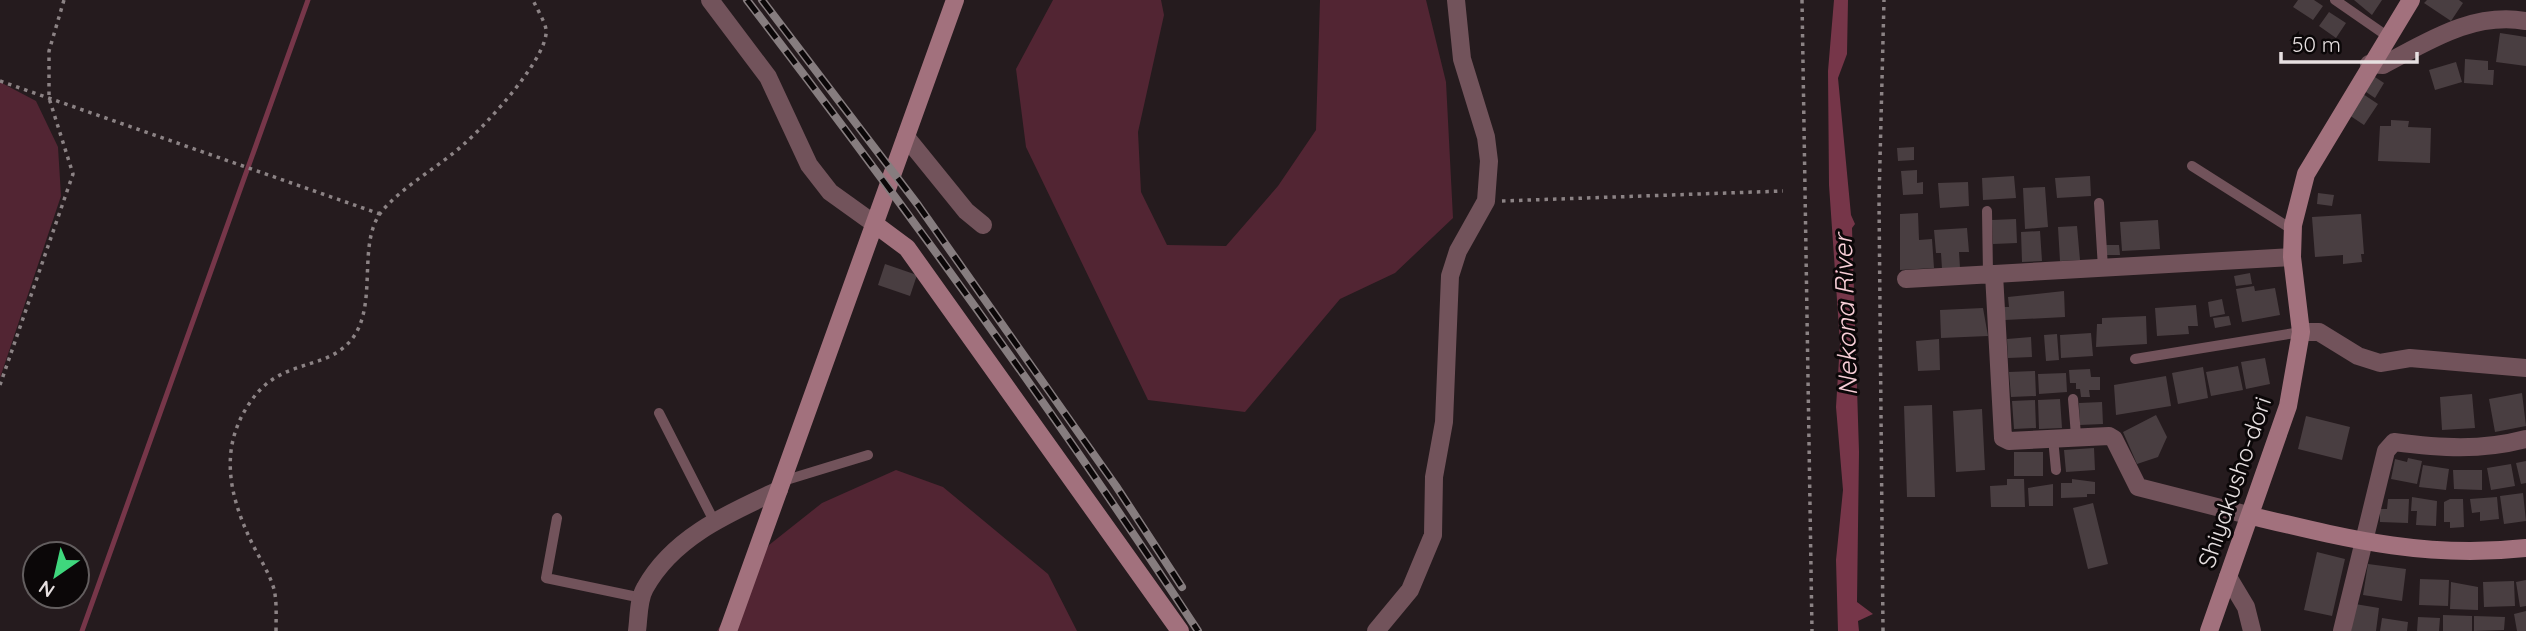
<svg xmlns="http://www.w3.org/2000/svg" width="2526" height="631" viewBox="0 0 2526 631" font-family="Quicksand,sans-serif">
<style>
.green{fill:#522533}
.water{fill:#763649}
.lines{fill:none;stroke-linecap:round;stroke-linejoin:round}
.stream{stroke:#763649;stroke-width:5}
.building{fill:#493e41}
.path{stroke:#8c8385;stroke-width:3.5;stroke-dasharray:3.5 5;stroke-linecap:butt}
.lane{stroke:#72535b;stroke-width:10}
.street{stroke:#72535b;stroke-width:18}
.secondary{stroke:#a2717d;stroke-width:18}
.rail-casing{stroke:#867d7f;stroke-width:8}
.rail{stroke:#0b0708;stroke-width:5;stroke-dasharray:16;stroke-linecap:butt}
.labels{text-anchor:middle;dominant-baseline:central;stroke-width:6;stroke-linejoin:round;paint-order:stroke}
.street-label{font-size:24px;fill:#e7e0e1;stroke:#0b0708}
.water-label{font-size:26px;font-style:italic;fill:#f9cfd8;stroke:#0b0708}
</style>
<rect width="100%" height="100%" fill="#251b1e"/>
<!-- green -->
<path class="green" d="M1053,0H1161L1164,15L1138,132L1141,192L1167,245L1226,246L1278,186L1316,130L1320,0H1426L1446,82L1453,218L1395,273L1340,299L1245,412L1148,400L1026,147L1016,69Z
M0,82L36,101L58,147L61,196L0,378Z
M896,470L943,487L1048,574L1077,631H717L769,545L822,503Z"/>
<!-- water -->
<path class="water" d="M1834,0H1848L1847,54L1838,78L1851,215L1855,224L1852,228L1859,452L1857,602L1873,614L1858,621L1859,631H1838L1836,560L1843,490L1836,407L1840,343L1829,185L1828,71Z"/>
<g class="lines">
<!-- stream -->
<path class="stream" d="M82,631L308,0"/>
</g>
<!-- building -->
<path class="building" d="M2298,0H2314L2323,6L2313,20L2293,7Z
M2354,0H2382L2372,15Z
M2427,0H2459L2463,3L2451,21L2424,3Z
M2329,12L2346,23L2336,38L2319,26Z
M2500,33L2526,37V66L2496,62Z
M2465,59L2488,61V70H2494L2493,85L2464,83Z
M2456,62L2462,82L2435,90L2429,70Z
M2372,75L2384,83L2375,98L2363,90Z
M2363,94L2378,104L2364,125L2349,115Z
M2391,120L2409,121L2408,127L2431,128L2430,163L2378,161L2380,126H2391Z
M1914,147V160L1898,161L1897,148Z
M1917,170V183L1923,182V194L1903,195L1901,171Z
M2014,176L2016,198L1983,200L1982,178Z
M2090,176L2091,196L2057,198L2055,178Z
M1968,182L1969,206L1940,208L1938,183Z
M2045,187L2048,227L2025,229L2023,188Z
M2318,193L2334,195L2332,206L2317,204Z
M1918,213L1919,240L1932,239L1934,268L1900,270V214Z
M2361,214L2364,254H2361L2362,262L2343,264V255L2315,257L2312,217Z
M2016,219L2017,243L1993,244L1992,220Z
M2158,220L2160,249L2122,251L2120,222Z
M2077,226L2080,260L2060,261L2058,227Z
M1967,228L1969,252H1959L1960,268L1942,269L1941,253H1936L1934,230Z
M2040,231L2042,261L2022,262L2021,232Z
M2106,245H2119L2120,255H2106Z
M885,264L917,275L910,296L878,285Z
M2250,273L2252,284L2236,286L2234,276Z
M2254,286L2255,291L2275,288L2280,315L2242,322L2236,289Z
M2064,291L2065,317L2005,320L2004,307H2009L2008,297Z
M2222,299L2225,314L2210,317L2208,302Z
M2196,305L2198,326H2188L2189,334L2157,336L2155,308Z
M1983,308L1988,336L1941,338L1940,310Z
M2146,316L2147,344L2096,347L2097,324H2102V318Z
M2229,316L2231,325L2215,328L2213,318Z
M2091,333L2093,356L2061,358L2060,335Z
M2057,334L2059,360L2046,361L2044,335Z
M2031,337L2032,357L2008,358L2007,339Z
M1939,339L1940,370L1918,371L1916,341Z
M2265,358L2270,384L2246,389L2241,362Z
M2238,366L2243,390L2211,396L2206,372Z
M2203,367L2208,398L2178,404L2172,373Z
M2090,369L2091,377H2100V390H2089L2090,397H2081L2080,389H2076V383H2070L2069,370Z
M2035,371L2036,396L2011,397L2009,372Z
M2066,373L2067,392L2039,394L2038,374Z
M2166,376L2171,406L2116,415L2114,385Z
M2522,393L2526,426L2495,432L2489,399Z
M2472,394L2475,428L2442,430L2440,397Z
M2060,399L2062,428L2039,429L2038,400Z
M2035,400L2036,428L2014,429L2012,401Z
M2102,402L2103,424L2080,425L2079,403Z
M1932,405L1935,497H1907L1904,406Z
M1982,409L1985,470L1956,472L1953,411Z
M2156,415L2167,437L2158,457L2137,464L2123,432Z
M2306,416L2350,427L2342,460L2298,449Z
M2094,448L2095,470L2066,472L2064,450Z
M2014,452H2043V476H2014Z
M2408,458L2422,461L2417,484L2391,479L2395,459L2407,462Z
M2526,461V483L2521,484L2516,463Z
M2511,464L2515,486L2491,490L2487,468Z
M2423,465L2449,469L2446,490L2419,487Z
M2453,470H2482V490L2454,489Z
M2007,479H2024L2025,507H1991L1990,486L2007,485Z
M2072,479L2095,482V494H2087V497L2061,498V483H2072Z
M2053,484V506H2029L2028,488Z
M2523,493L2526,521L2504,524L2500,496Z
M2412,497L2437,501L2436,526L2416,525L2417,511H2411Z
M2497,497L2499,519L2480,521V512L2472,513L2470,499Z
M2388,499H2409L2408,523L2380,522V509H2387Z
M2450,499H2463L2464,527L2450,528V522H2444V502Z
M2093,503L2108,564L2088,569L2073,508Z
M2317,552L2345,559L2332,616L2304,610Z
M2368,564L2406,569L2402,601L2363,595Z
M2420,579L2449,580L2448,606L2419,605Z
M2526,580V606L2520,607L2516,582Z
M2514,581L2515,606L2484,607L2483,582Z
M2451,582L2478,587V610L2450,609Z
M2355,604L2379,608L2376,631H2351Z
M2526,611V631H2517L2514,614Z
M2443,615L2472,616V631H2443Z
M2474,616L2505,617L2504,630L2474,631Z
M2418,617L2440,618L2439,631H2417Z
M2382,618L2408,622L2407,631H2380Z"/>
<g class="lines">
<!-- path -->
<path class="path" d="M1802,0L1812,631
M0,81L380,214
M1502,201L1783,191
M0,385L73,174L49,98V51L64,0
M276,631C276,617 277,602 274,589C269,572 258,556 251,541C228,493 219,446 251,401C281,357 326,372 352,339C379,304 356,243 382,211C404,185 439,167 464,144C485,126 550,56 546,29C544,20 537,9 533,0
M1883,631L1879,200L1884,0"/>
<!-- lane -->
<path class="lane" d="M2335,0L2387,36
M2192,166L2293,230
M2099,203L2103,268
M1987,211L1988,274
M2135,359L2301,332
M2073,399L2076,435
M659,413L714,521
M2053,438L2056,470
M783,481L868,455
M557,518L546,578L642,598"/>
<!-- street -->
<path class="street" d="M710,0L768,77L809,165L830,192L876,225
M2369,64L2383,65C2429,41 2472,12 2526,21
M906,137L966,211L983,225
M1994,274L2003,438L2009,441L2109,436L2114,439L2138,487L2252,516
M1906,279L2292,257
M2301,332H2319L2358,356L2380,363L2410,358L2526,368
M2228,577L2246,607L2252,631
M637,631C639,617 638,600 645,588C673,537 729,513 779,490
M1376,631L1410,590L1433,535L1434,477L1444,422L1450,276L1458,251L1486,201L1489,161L1486,137L1462,59L1456,0
M2342,631L2386,451L2394,442C2440,448 2481,451 2526,439"/>
<!-- secondary -->
<path class="secondary" d="M876,225L907,248L1180,631
M2252,516C2348,539 2426,559 2526,548
M728,631L955,0
M2209,631L2288,406L2301,332L2292,257L2293,225L2306,174L2411,0"/>
<!-- rail casing -->
<g class="rail-casing">
<path id="rail" d="M747,0C905,206 1056,414 1198,631
M762,0L918,205L1116,486L1182,587"/>
</g>
<!-- rail -->
<use href="#rail" class="rail"/>
</g>
<g class="labels">
<!-- street labels -->
<g class="street-label">
<text transform="translate(2234 482) rotate(-71)">Shiyakusho-dori</text>
</g>
<!-- water labels -->
<g class="water-label">
<text transform="translate(1845 315) rotate(-92)">Nekona River</text>
</g>
</g>
<!-- north arrow -->
<g transform="translate(56 575) rotate(214)"><circle r="33" fill="#0b0708" stroke="#635e5f" stroke-width="2"/>
<path d="M0-5L12 26L0 18L-12 26Z" fill="#3fd77d"/>
<text y="-10" font-size="19" font-weight="bold" text-anchor="middle" fill="#e7e0e1">N</text>
</g>
<!-- scale -->
<path d="M2281 52v10h136v-10" fill="none" stroke="#e7e0e1" stroke-width="3.5"/>
<text x="2292" y="52" font-size="21" fill="#e7e0e1" stroke="#0b0708" stroke-width="5" paint-order="stroke">50 m</text>
</svg>
